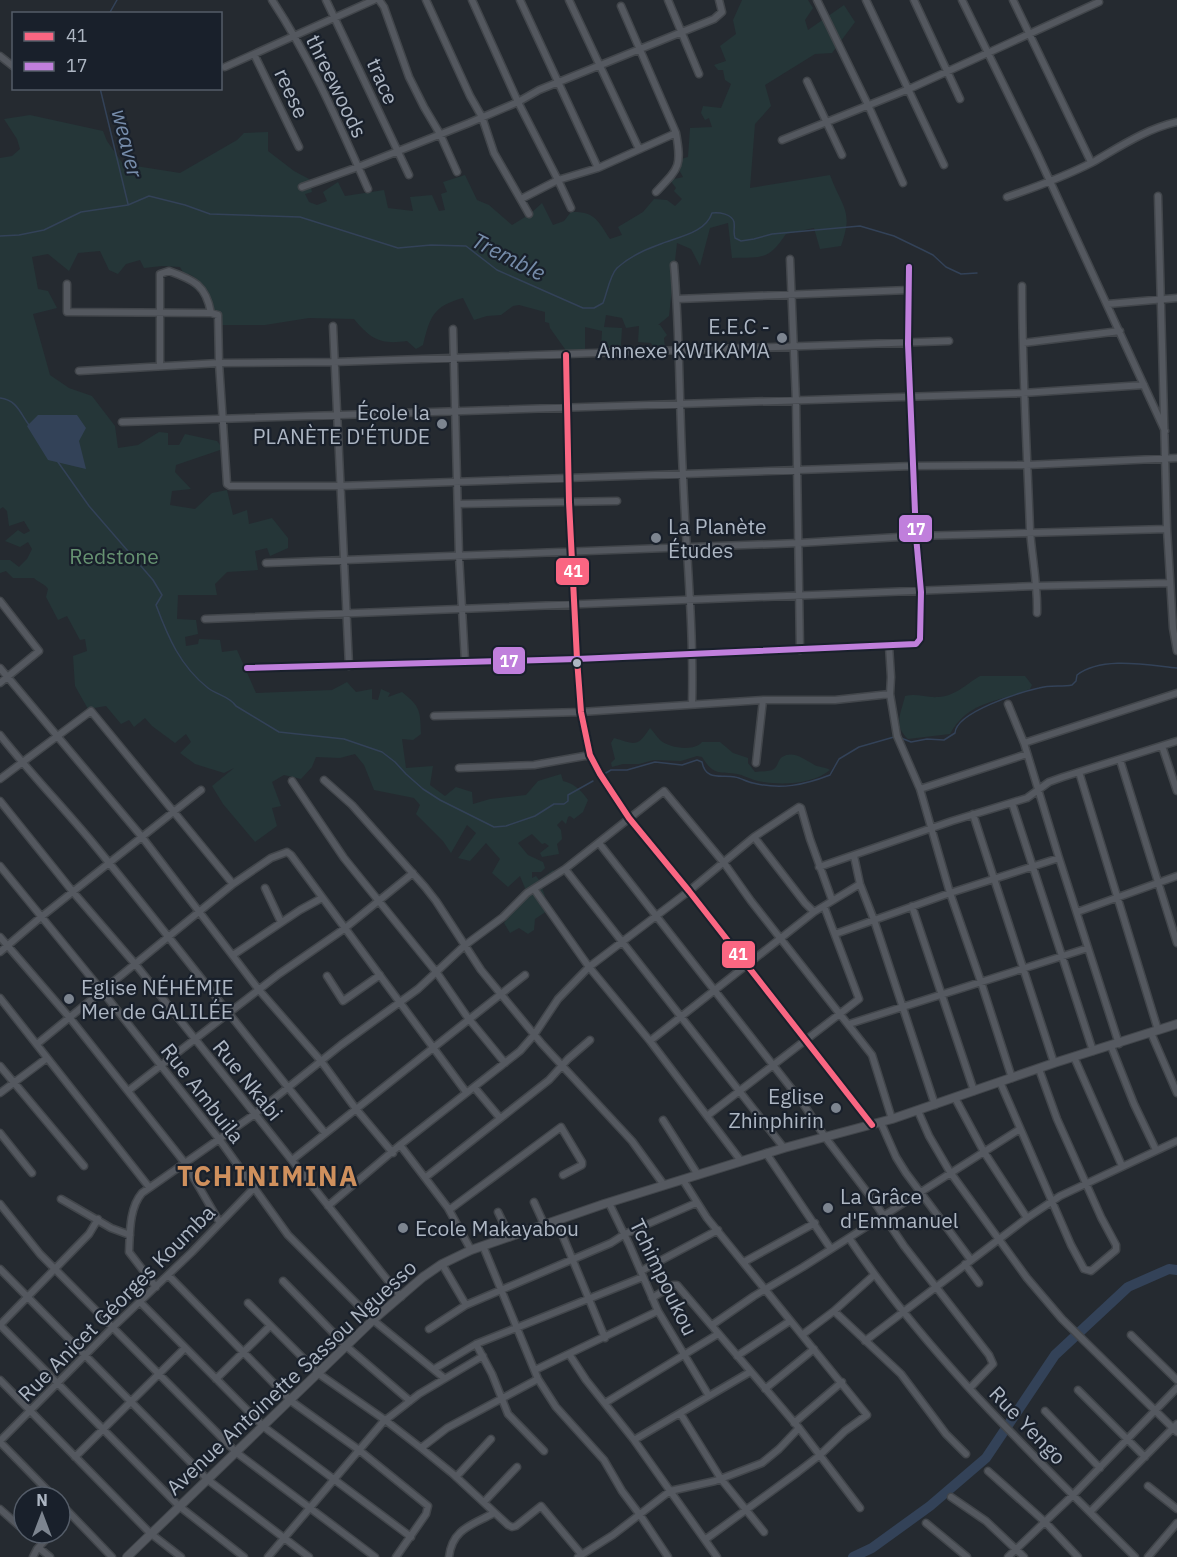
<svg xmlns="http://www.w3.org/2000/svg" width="1177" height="1557" viewBox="0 0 1177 1557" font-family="'IBM Plex Sans',sans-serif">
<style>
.green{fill:#253638}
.water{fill:#334258}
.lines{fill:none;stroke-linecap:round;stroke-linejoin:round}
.stream{stroke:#334258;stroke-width:1.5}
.river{stroke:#334258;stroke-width:10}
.minor-casing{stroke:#42464b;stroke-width:9}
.tertiary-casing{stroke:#42464b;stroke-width:10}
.minor{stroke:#54585f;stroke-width:6}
.tertiary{stroke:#54585f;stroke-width:8}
.bus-1-casing{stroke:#19202b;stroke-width:10}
.bus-2-casing{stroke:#19202b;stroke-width:10}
.bus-1{stroke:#fa6682;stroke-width:6}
.bus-2{stroke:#c07fdc;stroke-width:6}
.poi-dot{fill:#7d8590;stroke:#19202b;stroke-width:2}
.bus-dot{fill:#adb6c3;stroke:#19202b;stroke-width:2}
.labels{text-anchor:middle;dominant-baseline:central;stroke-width:4.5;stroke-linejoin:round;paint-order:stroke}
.street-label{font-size:21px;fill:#adb6c3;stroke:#19202b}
.poi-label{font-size:21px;fill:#adb6c3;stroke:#19202b;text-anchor:start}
.park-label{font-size:21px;fill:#669271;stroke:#19202b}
.water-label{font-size:22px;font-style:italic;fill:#768caa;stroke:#19202b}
.district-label{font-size:27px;font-weight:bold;letter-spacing:1.5px;fill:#cf905d;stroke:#19202b}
.line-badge{stroke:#19202b;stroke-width:2}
.badge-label{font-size:16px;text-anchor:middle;font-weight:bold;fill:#fff}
</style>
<rect width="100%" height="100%" fill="#252a30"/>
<!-- green -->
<path class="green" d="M742,0H808L813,8L805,20L808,30L844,5L855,22L832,53L815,54L765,85L771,106L755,124L750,188L830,175C842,208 854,210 841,246L820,249L814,228L786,234C768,261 762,257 732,258L728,223L710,228L700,266L691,249L677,243L669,316L658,325H660L667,335L664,338L665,349L655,351L651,343L638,342L639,326L626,328L622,318L606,315L604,327L622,328L621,346L601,349L602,331L585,327V349L567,352L550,328L549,323L545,322V312L519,305L513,306L501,315L487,316L474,320L463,298C433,306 430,317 423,345L416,349L407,341C380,345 371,339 354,319L309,318L265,325H218L204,287L194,289L192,282L197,279L189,274H184L180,267L162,266L144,268L140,260L126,264L118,274L109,270L100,251L78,253L69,271L48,254L32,257L38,289L48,291L57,308L33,314L50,375L69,388L92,396L115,426L118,448L138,445L159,432L168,433V445H179L185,434L217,441L223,449L176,465L175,472L191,489L172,491L170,505L195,509L212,493L227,490L233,515L247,510L249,524L272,518L288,538V548L270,556L267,548L255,551L258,570L227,572L215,584L217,595H178L177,619L196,620L198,634L185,637L186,646L198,644L199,639L220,640L222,652L237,650L256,693L332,690L347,682L356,692L372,689V699L378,700L381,689L390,693L388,697L402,692C421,707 420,711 421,734L413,740L402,739L406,768L433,766L430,785L445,796L456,787L472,792L473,804L490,799L526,795L538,781L561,774L563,781C575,784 581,790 588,800L583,812L574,819L570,816L568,817L566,824L562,820L557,825L561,830L562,839L557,844L559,854L542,857L540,853L549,846L545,843L542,844L532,834L518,843L528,855L543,862L545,868L541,872H532V878L536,876L539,880L553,870L557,874L541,885L545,896L541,899L547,911L535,919L534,930L528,934L519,928L510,933L504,923L527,893L520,876L508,887L492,873L500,859L486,843L470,861L458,858L476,833L467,825L451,853L443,841L416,814L420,805L414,798L374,790L364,765L355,754L340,758L316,757L312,767L301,779L284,775L272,782L281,806L272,808L277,826L255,842L223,804L212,786L234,768L224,773L195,764L180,753L191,742L186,734L175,743L152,726L145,718L134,727L129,720L121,724L106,706L88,709L75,686L73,656L87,651L85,639L80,640L67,616L58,620L46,597L48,589C44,583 39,583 34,578H13L6,571L0,573V560H10L19,567L27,559L32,549L28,542L20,547L5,541L18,530L24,534L30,531L24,521L9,526L7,511L3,507L0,509V158L12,156L20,149L17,139L4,119L30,115L103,131L107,141L123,164L180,173L237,140L244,133L268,132V151L294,171L309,179L312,192L305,194L309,202L317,205L327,201L323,192L338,182L345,196L384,190L388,208L413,211L410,197L432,195L439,211L445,210L441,194L447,192L443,182L465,175L477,200L489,205L512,225L530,214L542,203L553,225L564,221L571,212C595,211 598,221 610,239L622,235L618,227L643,212L654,199L667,200L675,206L682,199L674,191L676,188L670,180L683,177L678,168L681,159L688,157L690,128L712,127L709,118L705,120L701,113L703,106L721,108L731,84L725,80L723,70H718L714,65L726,61L720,46L736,34L733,20Z
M980,676H1025L1032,685L1030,689C998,703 969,700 950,734L908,739C893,725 901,714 905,696C916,693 927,698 938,697C956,696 966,684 980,676Z
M650,728C654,732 656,736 660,740C669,748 694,752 702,742H720L733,753L748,758V763L755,772C761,771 769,772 774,769C778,766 778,760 782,757C793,750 804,759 813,764C818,768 824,766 830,770C812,785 777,786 754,780C748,778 743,775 737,774C718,771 714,776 702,757L697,756L681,761L654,760L639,764H623L612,767L611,763L615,759L611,743L614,738C635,744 637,748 650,728Z"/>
<!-- water -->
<path class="water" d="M38,415H77L86,428L79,441L86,469L48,460L27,426Z"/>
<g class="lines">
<!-- stream -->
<path class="stream" d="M109,14L117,0
M100,88L128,204
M0,236L19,235L44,230L81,212L128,205L149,196L185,205L210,214L300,217L398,248L431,245L466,246L497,270L583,308H594L603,303C607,293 610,275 617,268C628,258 644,250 658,245C676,237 705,234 712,213C719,212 732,214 734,222C735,228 733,232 735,238L741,241L754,239L772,234L860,226L894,236L923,250L933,255L946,267L961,274L977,273
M0,398C17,400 20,413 29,425
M58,462L89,506L153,580L162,595L156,605C168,637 180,666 208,688C217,695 229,696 236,706L279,732L344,739L382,752L395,762L406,774L423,789L440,800L494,827L506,826L535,816L554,804H564L568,801V795L593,781
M901,738L911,742L927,739L944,740L955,733C956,712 1021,692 1039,688C1050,685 1062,687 1072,685L1076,681L1077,675C1102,656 1147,665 1177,668
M604,774L611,770H627L655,762L682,765L697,760L702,762C706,782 722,774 735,777C741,778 747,782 753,783C781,790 804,785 830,775L839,759L859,747L894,737"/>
<!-- river -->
<path class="river" d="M853,1557L872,1548L930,1506L986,1458L1055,1355L1128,1287L1169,1269L1177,1270"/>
<!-- minor casing -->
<g class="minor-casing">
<path id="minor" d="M272,0C311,59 339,124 368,189
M326,0L409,175
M379,0L384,7L409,77L424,107L440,134L457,172
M426,0L470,96L482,117L494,153L529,214
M472,0L518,102L558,180L571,208
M520,0L598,168
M569,0L639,149
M668,0L699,74
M817,0L868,105L903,183
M866,0L944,165
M914,0L960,99
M962,0L1036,151L1165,431
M1013,0L1091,162
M621,6L676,133C682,167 679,168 656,192
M254,54L299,147
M0,56L14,67
M225,67L374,0
M807,81L842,155
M782,140L909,89L1099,2
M302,187L358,167L469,123L518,102L539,90L714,19L722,12L719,0
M1158,196L1167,529L1173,628L1177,651
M1007,197C1036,187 1066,176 1093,162C1121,146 1146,129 1177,122
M521,199L558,180L598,168L676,133
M790,259L796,401L800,650
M674,265C680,335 679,405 683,476C686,552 694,628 692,704
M67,284V312L211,313L218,315L219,363L227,484L230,486H339L913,466L1027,465L1177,458
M1022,286C1022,367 1027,449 1030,530C1032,558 1038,585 1037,613
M677,299L909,290
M1108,304L1177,298
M333,326L349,666
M453,329L459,556L465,661
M1023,343L1120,331
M566,355L569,502L577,659L581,712L590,755L600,774L629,818L689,891L872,1125
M160,366V274L169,271C194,280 206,285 211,313
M79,371L219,363L334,362L949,341
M122,422L1023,393L1144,385
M458,504L617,501
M266,563L799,543L916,536L1167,529
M0,601L39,651L0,683
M205,619L1036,586L1170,583
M889,646L891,677L890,694L897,736L920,789L950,893L981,982L1012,1078
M0,668L142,837L259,990L321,1061L356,1109L393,1153
M247,668L577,659L916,644L920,639L921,592L916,536L908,344L909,267
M1008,704L1024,743L1059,858L1119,1044
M434,716L581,712L763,700H835L890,694
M0,735C29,772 62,806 92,842C171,938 246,1037 325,1133
M1024,743L1177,693
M1162,746L1177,791
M1120,760L1177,943
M756,763L763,700
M459,768L534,765L590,755
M1079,772L1158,1030
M0,779L91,711L233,884
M324,780L352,805L425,887L436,901L481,970L542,1044L632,1141L664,1185
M292,781L344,858L437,973L468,1018L505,1063
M920,789L1027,754
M0,801L73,892L136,965L401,1297
M1012,803L1093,1051
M973,814L1054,1063
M754,837L805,903L814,912
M599,843L802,1102L825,1137L873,1200L904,1246L989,1355L993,1364L970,1388
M854,856L860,884L874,920L935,1105
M0,866L102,991L219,1139L288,1235L373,1320L444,1378
M819,867L952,821L1027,798L1049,782L1063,777L1177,741
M565,869L784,1148
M265,888L281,922
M534,889L589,967L650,1041L741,1161
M912,906L974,1091
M1077,912L1177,876
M835,934L950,893L1059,858
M0,937L69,1017L185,1163L220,1223
M0,952L41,917L201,790
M233,955L300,910L322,898
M327,976L343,1001L380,975
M0,998L149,1187
M849,1024L1088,948
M1151,1033L1177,1093
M650,1041L814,912L860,884
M37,1044L233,884L271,858L287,852L291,855L466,1092
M1111,1046L1134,1104L1156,1150
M1074,1057L1122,1166
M0,1066L84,1166
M1000,1082L1071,1245L1084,1269L1091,1271L1116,1250V1245L1101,1217L1057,1119L1039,1069
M474,1087L500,1118
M128,1091L279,974L344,929L413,873
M0,1093L47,1058
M955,1098L984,1152L1027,1218
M918,1111L929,1136L950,1172L1027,1278L1062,1319L1177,1432
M707,1116L859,999L824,906
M663,1120L698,1175
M881,1123L896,1157L906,1173L971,1260
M0,1133L32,1173
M400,1145L448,1208L471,1250
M766,1153L831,1249
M292,1160L525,975
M426,1177L549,1080L568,1059L590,1040
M683,1180L707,1218L867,1415L845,1431L820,1455L798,1472L706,1539
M61,1199L111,1228L130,1235
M534,1202L545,1226
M609,1203L629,1244L658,1311L709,1396
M0,1204L40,1254L237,1453L375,1557
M328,1206L400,1145L520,1051L534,1035L558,999L589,967L689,891L754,837L799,807L801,808L810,839L832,900
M449,1210L561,1127L582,1162V1165L563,1175
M498,1212L510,1237
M557,1222L605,1338
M849,1238C928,1356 1035,1457 1135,1557
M483,1246L538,1379L556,1407L604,1460L622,1491L640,1515L668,1557
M744,1262L815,1223
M442,1264L466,1305
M965,1264L979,1283
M0,1269L208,1480L309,1557
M641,1271L718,1230
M168,1275L291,1401L359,1450L428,1506L426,1514L396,1557
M283,1281L346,1346L410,1401
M156,1287L129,1252C130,1233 129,1208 142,1193L255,1114L341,1045L418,989L464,946L503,917L527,893L565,869L664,791L724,863L751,901L872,1055L892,1119
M652,1298L673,1285H677L799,1428L860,1508
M140,1302L264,1427L411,1537
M248,1303L319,1374L385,1420L421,1448L453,1474L508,1525L512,1527L516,1526L541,1506L582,1555
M834,1311L901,1374L946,1434L966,1454
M0,1325L179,1506L244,1557
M0,1325L89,1234L98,1219
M712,1325L754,1296L803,1267L1020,1129
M429,1329L466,1305L611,1243L625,1234L696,1203
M802,1335L834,1311L874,1275
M1131,1335L1177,1380
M865,1341L1027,1218L1060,1196L1177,1141
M476,1344L492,1374L508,1414L544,1451
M569,1354L586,1380L634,1440L717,1557
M737,1356L790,1321
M434,1369L476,1344L643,1277
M535,1370L658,1311
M216,1379L270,1326
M0,1380L150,1533L181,1557
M765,1389L814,1349
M1078,1390L1145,1457
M605,1403L718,1334
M1045,1411L1100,1468
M680,1413L721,1479L764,1532
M794,1423L842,1382
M634,1440L750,1372
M0,1441L112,1328L192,1252L255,1187
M0,1442L54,1497
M421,1448L447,1428L538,1379
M75,1457L185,1348
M988,1471L1045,1522L1078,1557
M456,1477L491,1439
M1148,1486L1177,1509
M951,1497L986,1521L1024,1557
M484,1502L517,1467
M60,1503L112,1557
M0,1509L19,1526
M1090,1512L1177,1424
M926,1523L967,1557
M60,1524L69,1513
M39,1548L50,1557
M33,1557L37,1549L52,1533
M268,1557L383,1422L419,1394L483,1356
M449,1557C452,1529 472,1525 494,1513
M578,1557L613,1535L670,1491L715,1481L762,1463L779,1449L799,1428
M1008,1557L1073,1495L1177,1388
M1148,1557L1177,1523"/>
</g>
<!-- tertiary casing -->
<g class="tertiary-casing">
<path id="tertiary" d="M127,1557L373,1320L423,1277L442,1264L471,1250L604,1204L784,1148L892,1119L1054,1063L1177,1024"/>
</g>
<!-- minor -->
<use href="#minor" class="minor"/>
<!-- tertiary -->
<use href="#tertiary" class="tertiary"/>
<!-- bus-1 casing -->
<g class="bus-1-casing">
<path id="bus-1" d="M566,355L569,502L577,659L581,712L590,755L600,774L629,818L689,891L872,1125"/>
</g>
<!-- bus-2 casing -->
<g class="bus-2-casing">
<path id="bus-2" d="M247,668L577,659L916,644L920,639L921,592L916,536L908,344L909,267"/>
</g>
<!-- bus-1 -->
<use href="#bus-1" class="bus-1"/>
<!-- bus-2 -->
<use href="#bus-2" class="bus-2"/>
</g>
<!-- markers -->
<g class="poi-dot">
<circle cx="782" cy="338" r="6"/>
<circle cx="442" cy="424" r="6"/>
<circle cx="656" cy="538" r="6"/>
<circle cx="69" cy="999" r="6"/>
<circle cx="836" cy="1108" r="6"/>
<circle cx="828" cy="1208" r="6"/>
<circle cx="403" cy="1228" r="6"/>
</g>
<circle class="bus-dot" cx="577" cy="663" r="5"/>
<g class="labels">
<!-- street labels -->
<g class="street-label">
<text transform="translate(383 81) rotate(66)">trace</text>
<text transform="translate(337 86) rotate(64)">threewoods</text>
<text transform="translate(292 93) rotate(65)">reese</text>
<text transform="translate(248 1080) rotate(51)">Rue Nkabi</text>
<text transform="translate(203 1093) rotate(52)">Rue Ambuila</text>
<text transform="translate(664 1277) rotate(64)">Tchimpoukou</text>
<text transform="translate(116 1303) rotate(-45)">Rue Anicet Géorges Koumba</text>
<text transform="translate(291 1377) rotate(-43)">Avenue Antoinette Sassou Nguesso</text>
<text transform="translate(1028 1425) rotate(46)">Rue Yengo</text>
</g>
<!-- poi labels -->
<g class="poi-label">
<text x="770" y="326" text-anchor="end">E.E.C -<tspan x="770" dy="24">Annexe KWIKAMA</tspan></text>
<text x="430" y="412" text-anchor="end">École la<tspan x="430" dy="24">PLANÈTE D'ÉTUDE</tspan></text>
<text x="668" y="526">La Planète<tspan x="668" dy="24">Études</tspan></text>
<text x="81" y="987">Eglise NÉHÉMIE<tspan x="81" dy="24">Mer de GALILÉE</tspan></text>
<text x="824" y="1096" text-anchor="end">Eglise<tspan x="824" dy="24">Zhinphirin</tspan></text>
<text x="840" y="1196">La Grâce<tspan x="840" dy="24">d'Emmanuel</tspan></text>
<text x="415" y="1228">Ecole Makayabou</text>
</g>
<!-- park labels -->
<g class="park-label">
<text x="114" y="556">Redstone</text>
</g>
<!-- water labels -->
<g class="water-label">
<text transform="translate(128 143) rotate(76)">weaver</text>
<text transform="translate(509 256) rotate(27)">Tremble</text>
</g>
<!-- district labels -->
<g class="district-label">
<text x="268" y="1175">TCHINIMINA</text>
</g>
</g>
<g class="line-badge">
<rect x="898" y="514" width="35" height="29" rx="6" fill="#c07fdc"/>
<rect x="555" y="557" width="35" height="29" rx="6" fill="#fa6682"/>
<rect x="492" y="646" width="34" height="29" rx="6" fill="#c07fdc"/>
<rect x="721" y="940" width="35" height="29" rx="6" fill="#fa6682"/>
</g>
<g class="badge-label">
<text x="916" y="535">17</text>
<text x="573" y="577">41</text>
<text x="509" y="667">17</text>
<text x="738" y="960">41</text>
</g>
<!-- legend -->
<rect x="12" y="12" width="210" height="78" fill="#19202b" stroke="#545c68" stroke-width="1.5"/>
<rect x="24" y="32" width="30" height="9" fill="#fa6682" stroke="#545c68" stroke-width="1.5"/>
<text x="66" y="42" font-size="18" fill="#adb6c3">41</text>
<rect x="24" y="62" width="30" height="9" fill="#c07fdc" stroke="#545c68" stroke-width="1.5"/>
<text x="66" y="72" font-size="18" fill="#adb6c3">17</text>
<!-- north arrow -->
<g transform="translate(42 1515)"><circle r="28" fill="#19202b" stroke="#545c68" stroke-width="1.5"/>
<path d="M0-4.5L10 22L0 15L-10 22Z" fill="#7d8590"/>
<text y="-9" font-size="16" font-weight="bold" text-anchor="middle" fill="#adb6c3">N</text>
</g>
</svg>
